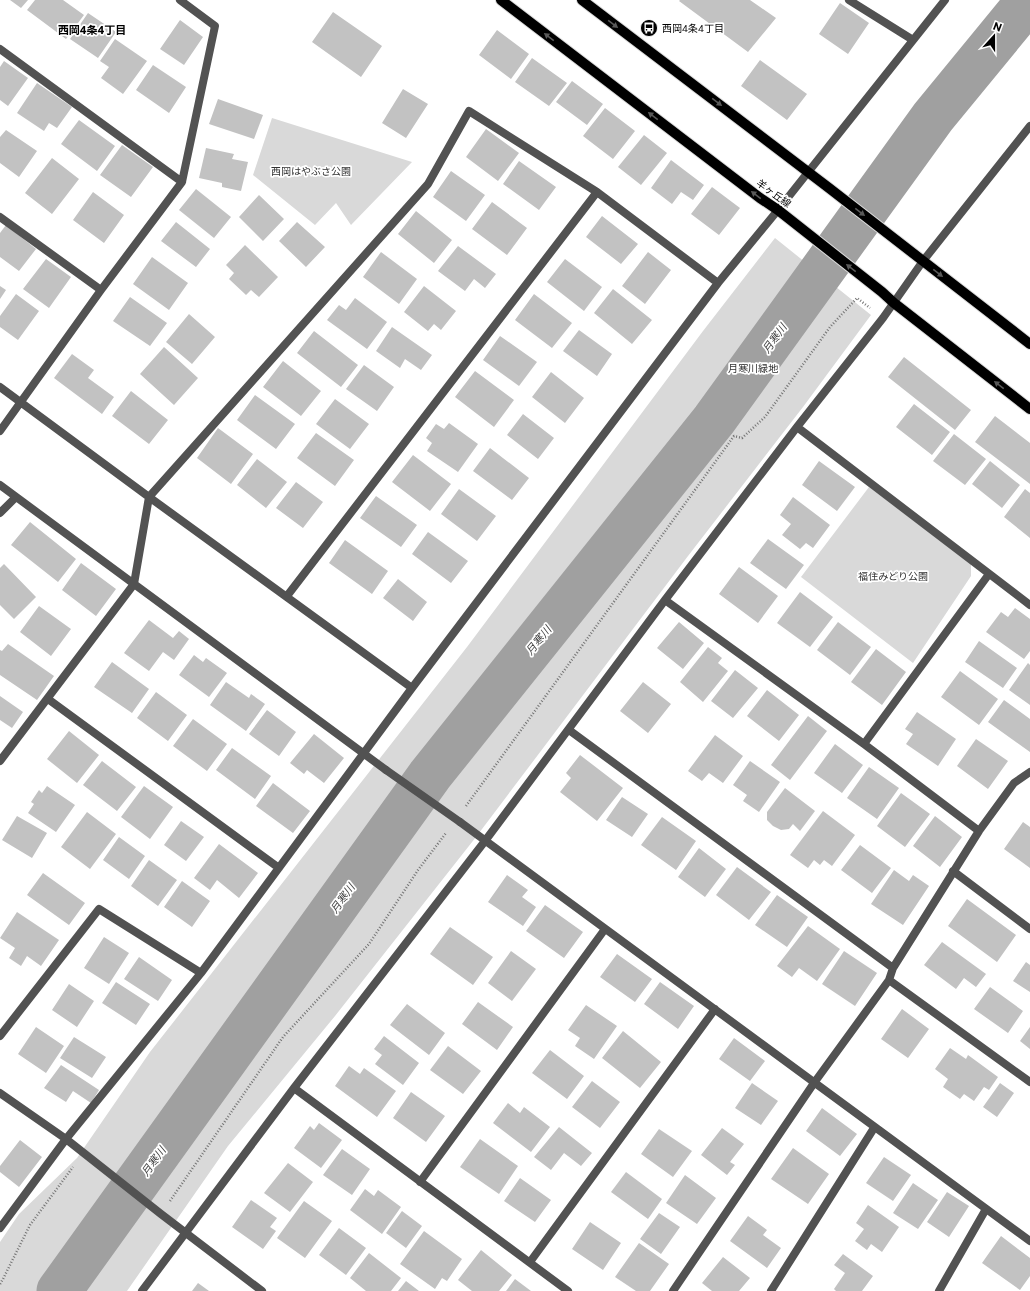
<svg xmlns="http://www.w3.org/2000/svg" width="1030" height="1291" viewBox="0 0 1030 1291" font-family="Commissioner,'Noto Sans JP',sans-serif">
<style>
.green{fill:#d9d9d9}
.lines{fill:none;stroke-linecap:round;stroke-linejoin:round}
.river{stroke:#a0a0a0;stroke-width:45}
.building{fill:#c2c2c2}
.primary-casing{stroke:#dbdbdb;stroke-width:12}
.path{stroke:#747474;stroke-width:2.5;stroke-dasharray:1 2;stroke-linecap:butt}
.street{stroke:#525252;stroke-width:8}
.primary{stroke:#000;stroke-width:10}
.street-bridge{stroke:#525252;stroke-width:8}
.oneway{fill:#595959}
.labels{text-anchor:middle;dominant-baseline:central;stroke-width:3.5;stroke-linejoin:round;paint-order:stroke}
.poi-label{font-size:10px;fill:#000;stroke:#fff;text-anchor:start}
.park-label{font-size:10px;fill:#303030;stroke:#fff}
.street-label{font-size:10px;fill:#000;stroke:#fff}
.neighbourhood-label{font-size:11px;font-weight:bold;fill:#000;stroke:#fff}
.water-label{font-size:11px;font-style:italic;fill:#414141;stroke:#fff}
</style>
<rect width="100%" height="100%" fill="#fff"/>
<!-- green -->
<path class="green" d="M272,118L412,162L351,225L336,203L315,225L253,175Z
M775,238L871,315L803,407L688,556L476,837L335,1016L228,1146L127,1291H0V1242L19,1214L77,1158L150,1052L467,647L703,331Z
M869,487L971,564V576L913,663L801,577Z"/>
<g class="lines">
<!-- river -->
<path class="river" d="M59,1291L430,775L714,420L933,117L1029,0"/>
</g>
<!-- building -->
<path class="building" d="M10,0H28L21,8Z
M35,0H63L84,15L66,39L27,10Z
M680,0H750L776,18L748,52L679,1Z
M840,3L869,23L848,54L819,34Z
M333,12L382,46L361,77L312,42Z
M88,13L116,32L98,58L70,39Z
M180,20L203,37L184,65L160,49Z
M497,30L529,54L511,79L479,55Z
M115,39L147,61L123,94L101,78L109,67L100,61Z
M532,58L567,83L549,106L515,82Z
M760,60L807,94L787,120L741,86Z
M4,61L28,78L8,106L0,100V67Z
M153,65L186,87L169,113L136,90Z
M572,81L603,104L587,125L556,102Z
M37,83L72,107L57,128L49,123L44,131L17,113Z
M403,89L428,104L406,138L382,123Z
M218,99L263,115L254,139L209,124Z
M605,108L635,131L613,159L583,136Z
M79,120L115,146L97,171L61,144Z
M486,129L519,153L498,181L466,157Z
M6,130L37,151L19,177L0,163V137Z
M644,135L667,153L641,185L618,167Z
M122,145L153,167L131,197L100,175Z
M206,148L234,154L232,159L248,162L241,191L222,187V183L199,178Z
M52,158L79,179L52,214L25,193Z
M671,160L704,185L693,200L681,192L672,204L651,188Z
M519,161L556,187L539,210L503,184Z
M451,171L485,195L466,221L433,197Z
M712,187L740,208L719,235L691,214Z
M196,189L231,217L214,238L179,210Z
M93,192L124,215L104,243L73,220Z
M259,195L284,219L263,241L239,217Z
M492,202L527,228L507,255L472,229Z
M416,211L452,240L434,263L398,234Z
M602,216L638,244L621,264L586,237Z
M176,222L210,249L196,267L161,241Z
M297,222L325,247L306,267L279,241Z
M6,225L36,249L19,271L0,257V233Z
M245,245L278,277L259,297L251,290L246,295L229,279L234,273L226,265Z
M458,246L496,274L485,288L474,279L465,291L438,271Z
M381,252L417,279L399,304L363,277Z
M648,252L671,270L645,304L622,286Z
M152,257L188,283L169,310L133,284Z
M46,259L71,277L49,308L23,289Z
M565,259L602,287L584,311L547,282Z
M0,286L6,290L0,299Z
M424,286L456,311L441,330L434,324L428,331L404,312Z
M613,289L652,320L632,344L594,313Z
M16,294L39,311L18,340L0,327V316Z
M534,294L572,323L552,348L515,320Z
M130,297L167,323L150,346L113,321Z
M355,298L387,322L367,349L327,320L339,305L346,310Z
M189,314L215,337L192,364L166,342Z
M392,327L432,355L421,370L405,359L400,368L376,351Z
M579,330L612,354L597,376L563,351Z
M314,331L358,365L341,387L297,353Z
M500,336L537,362L519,386L483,360Z
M164,347L198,378L174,405L140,374Z
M72,354L94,370L88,378L114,397L102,414L54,378Z
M904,357L971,410L955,430L888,377Z
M283,361L321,391L301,416L263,387Z
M364,365L394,387L377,411L346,389Z
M475,371L514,400L494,427L455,397Z
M551,372L584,398L565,423L532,397Z
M131,391L168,420L149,444L112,416Z
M255,395L295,424L276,449L237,420Z
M335,399L369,424L350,449L316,424Z
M914,404L950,432L932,455L896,427Z
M523,414L554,438L538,459L507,435Z
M995,416L1030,443V484L975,442Z
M449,423L478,444L458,472L427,451L432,443L426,438L436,424L444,429Z
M218,428L253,454L231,484L197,458Z
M316,433L354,460L335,486L297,458Z
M954,434L986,459L965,485L933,461Z
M490,448L529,478L512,500L473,471Z
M413,455L451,484L430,511L392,482Z
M257,459L287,482L266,508L237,485Z
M819,461L855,487L837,511L802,485Z
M990,461L1020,485L1002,508L972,484Z
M296,482L323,502L303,528L276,508Z
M459,489L496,516L477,541L441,514Z
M1025,489L1030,493V538L1004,517Z
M376,496L417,525L401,547L360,518Z
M793,497L830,525L813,548L806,543L800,549L782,535L791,524L780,515Z
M30,522L76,559L58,582L11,545Z
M428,532L468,561L451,583L412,554Z
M768,539L804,565L786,589L750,563Z
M345,540L388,571L372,594L329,563Z
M81,563L116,589L96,616L62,590Z
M4,564L36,597L14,619L0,605V568Z
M739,567L778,596L758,623L719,594Z
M398,579L427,602L413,621L383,598Z
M800,592L833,617L810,647L777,623Z
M39,606L71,629L51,656L20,632Z
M1015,608L1030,619V651L1024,659L986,632L1001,612L1008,617Z
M149,620L173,638L179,631L189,639L174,660L163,652L149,671L124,653Z
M679,622L704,643L683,669L657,648Z
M838,622L871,647L850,675L817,650Z
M979,641L1017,668L1003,688L965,662Z
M8,644L54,676L37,700L0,675V650L2,651Z
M708,647L722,658L718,663L728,671L703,702L680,682Z
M876,649L906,672L882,705L851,682Z
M194,655L203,662L206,658L227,673L209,697L179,675Z
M112,662L149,689L132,713L94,687Z
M1028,663L1030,665V705L1009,690Z
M735,670L758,688L733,718L711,701Z
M960,671L998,699L979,725L941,697Z
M226,682L249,698L251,694L265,704L246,731L210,705Z
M643,682L671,704L648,733L620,711Z
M767,690L799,715L779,741L747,716Z
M156,692L187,715L168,741L137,718Z
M0,696L23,712L12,728L0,720Z
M1004,700L1030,719V752L988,722Z
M267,710L296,732L279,756L249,734Z
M917,712L956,739L938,766L906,744L913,734L905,729Z
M808,716L827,731L790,780L771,765Z
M193,719L227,744L207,771L173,746Z
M69,731L99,755L77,783L47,759Z
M314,734L344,758L324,783L307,770L304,774L290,763Z
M715,735L743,756L723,783L709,773L702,781L688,771Z
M976,739L1008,761L988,789L957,766Z
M835,744L863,765L842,793L814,773Z
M232,748L271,776L255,799L216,770Z
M580,755L623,788L597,821L560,792L571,778L566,773Z
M102,761L136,787L117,811L83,785Z
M750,761L780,782L759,812L743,801L747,795L733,785Z
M869,767L899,788L877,819L847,798Z
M273,783L310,811L293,833L256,806Z
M47,786L75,805L56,832L28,813L34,804L31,802L39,790L42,793Z
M144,786L173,807L150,839L121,817Z
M785,788L815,811L800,831L793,824L789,829L781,830L773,826L767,820V812Z
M901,793L930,814L905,847L877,826Z
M622,797L648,814L632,837L606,820Z
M823,811L855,835L832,866L824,860L820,865L814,860L808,868L790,855Z
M87,812L116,834L90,869L61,847Z
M17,816L47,833L32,858L2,840Z
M935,816L962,837L940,867L913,846Z
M662,817L696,841L676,870L641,845Z
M181,821L204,837L186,861L164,845Z
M1023,822L1030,827V868L1004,849Z
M119,837L145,856L129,879L103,860Z
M219,844L258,873L239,898L217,880L210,890L194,878Z
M860,845L891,868L872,893L841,870Z
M699,848L726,869L705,897L678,877Z
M149,860L177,880L158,906L131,886Z
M737,867L771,892L749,920L716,895Z
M894,870L909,881L913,875L929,886L903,925L871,904Z
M43,873L85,903L69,925L27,895Z
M507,875L528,890L522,897L536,907L523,926L488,902Z
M182,881L210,901L192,927L164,907Z
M777,895L808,917L787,947L755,925Z
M967,899L1016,935L997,962L948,926Z
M545,905L583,932L564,958L526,931Z
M17,912L59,940L41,966L27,956L21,966L9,958L15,948L0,938Z
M808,926L840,949L817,981L799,968L792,977L777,966Z
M450,927L493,957L473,985L430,954Z
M104,937L129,953L109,984L84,968Z
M942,942L986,974L976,987L964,978L956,989L924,965Z
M511,951L536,969L512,1001L488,983Z
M844,951L877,973L855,1006L822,984Z
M617,954L652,979L635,1002L600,977Z
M139,957L172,980L158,1001L124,979Z
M1026,962L1030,965V992L1013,981Z
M116,982L150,1004L136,1025L102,1003Z
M660,982L694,1006L678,1029L644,1004Z
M69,984L94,1001L77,1027L52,1010Z
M990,987L1023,1011L1008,1033L974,1009Z
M478,1002L513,1027L497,1050L462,1024Z
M407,1004L445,1033L429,1055L390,1025Z
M586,1005L617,1026L594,1059L575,1046L580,1038L568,1030Z
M902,1009L929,1029L908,1058L881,1039Z
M36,1027L64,1046L46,1073L18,1054Z
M1030,1027V1049L1020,1041Z
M623,1031L661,1062L640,1088L602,1058Z
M384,1036L419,1063L403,1085L375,1064L382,1055L374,1049Z
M74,1037L106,1057L92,1078L60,1058Z
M734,1038L765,1061L750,1081L719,1059Z
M448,1046L481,1071L463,1094L430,1070Z
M950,1048L966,1059L968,1055L998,1077L989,1090L984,1087L974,1101L964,1094L960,1099L943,1087L948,1079L935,1069Z
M550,1050L584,1076L567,1099L532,1073Z
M61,1065L99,1090L91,1103L73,1091L66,1102L44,1088Z
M349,1066L360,1074L364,1068L396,1091L377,1117L335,1086Z
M592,1081L620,1102L600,1128L572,1107Z
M752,1083L778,1101L761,1125L735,1108Z
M1000,1083L1014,1093L997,1117L983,1107Z
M411,1092L445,1116L426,1142L393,1118Z
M508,1103L520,1113L524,1107L550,1127L531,1152L493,1123Z
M822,1108L857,1134L840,1156L806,1131Z
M319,1123L342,1140L321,1168L294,1148L310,1126L314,1130Z
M559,1127L592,1153L581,1166L564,1153L551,1170L534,1157Z
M722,1128L744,1144L730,1162L735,1165L727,1175L701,1155Z
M659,1129L692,1151L673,1177L641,1154Z
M480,1139L518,1166L499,1194L460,1167Z
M20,1140L42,1157L19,1187L0,1172V1166Z
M793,1148L829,1174L808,1204L771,1179Z
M342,1149L370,1169L352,1195L323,1175Z
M884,1157L911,1175L893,1201L866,1183Z
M288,1163L313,1182L290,1212L264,1193Z
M626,1172L662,1199L648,1219L611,1192Z
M685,1175L716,1198L697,1224L666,1203Z
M520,1178L551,1200L535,1222L504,1201Z
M913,1183L938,1200L918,1229L893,1213Z
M365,1189L374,1196L378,1190L401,1207L382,1234L350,1210Z
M947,1192L969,1206L949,1237L927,1222Z
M251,1200L277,1218L270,1227L276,1231L263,1249L232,1227Z
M304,1201L332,1221L305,1258L277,1238Z
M868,1205L899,1227L882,1252L871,1244L867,1250L855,1241L864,1229L856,1223Z
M402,1211L422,1226L406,1248L386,1233Z
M659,1213L680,1227L661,1254L640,1239Z
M748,1216L767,1230L763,1235L781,1248L767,1268L730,1241Z
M590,1222L621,1243L603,1270L572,1249Z
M339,1228L366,1248L346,1275L319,1255Z
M424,1231L462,1259L447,1281L442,1278L435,1289L400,1264Z
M1001,1236L1030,1258V1276L1020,1290L982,1263Z
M639,1243L669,1264L650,1291H636L615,1277Z
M481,1250L512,1275L499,1291H472L458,1280Z
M369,1253L401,1278L391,1291H366L350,1278Z
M843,1254L873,1276L862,1291H836L834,1289L845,1273L834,1265Z
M723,1257L750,1278L739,1291H712L702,1283Z
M515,1279L531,1291H506Z
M406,1281L419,1291H398Z
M198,1283L209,1291H192Z"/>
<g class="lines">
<!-- primary casing -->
<g class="primary-casing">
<path id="primary" d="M501,0L760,198L778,210L882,292L894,303L1030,409
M582,0L829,188L1030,344"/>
</g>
<!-- path -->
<path class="path" d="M466,806L734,436L742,438L765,417L830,327L857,298L870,308
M170,1201L283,1037L369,944L418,870L446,833
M0,1284L3,1279L30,1225L73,1167"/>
<!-- street -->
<path class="street" d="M849,0L913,40
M0,49L182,182
M0,217L101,290
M0,387L149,497L412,688
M797,427L1030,605
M0,431L101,290L182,182L215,26L180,0
M0,485L386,770
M0,513L16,497
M287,596L597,192
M665,600L864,744L979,831
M48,699L279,868
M569,730L893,968
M864,744L989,574
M0,761L134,584L149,497L428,184L469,111L597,192L718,283
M460,822L1030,1241
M953,871L1030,929
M889,980L1030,1082
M0,1036L99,909L201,973
M294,1088L568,1291
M0,1093L66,1139L161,1214L262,1291
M420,1182L605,929
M0,1228L66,1139L201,973L412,688L718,283L778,210L945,0
M530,1262L715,1009
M142,1291L294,1088L485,841L665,600L797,427L883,318L923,261L1030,126
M673,1291L814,1083L889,980L893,968L979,831L1014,783L1030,772
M771,1291L874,1128
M939,1291L986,1209"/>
<!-- primary -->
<use href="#primary" class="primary"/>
<!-- street-bridge -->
<path class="street-bridge" d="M386,770L460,822"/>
</g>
<!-- one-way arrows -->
<defs><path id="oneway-solid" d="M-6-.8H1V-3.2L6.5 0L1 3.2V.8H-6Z"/></defs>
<g class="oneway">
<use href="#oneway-solid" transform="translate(613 24) rotate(37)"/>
<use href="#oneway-solid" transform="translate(549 37) rotate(-143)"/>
<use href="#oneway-solid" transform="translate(717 102) rotate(37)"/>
<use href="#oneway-solid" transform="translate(653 116) rotate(-143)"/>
<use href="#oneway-solid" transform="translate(756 195) rotate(-143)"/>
<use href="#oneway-solid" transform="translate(860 212) rotate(38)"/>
<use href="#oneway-solid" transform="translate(851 268) rotate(-142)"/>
<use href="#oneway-solid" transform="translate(938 273) rotate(38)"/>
<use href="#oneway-solid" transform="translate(999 385) rotate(-142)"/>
</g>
<!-- icons -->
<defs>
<g id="bus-disc" transform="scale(0.9)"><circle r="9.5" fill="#000" stroke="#fff"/><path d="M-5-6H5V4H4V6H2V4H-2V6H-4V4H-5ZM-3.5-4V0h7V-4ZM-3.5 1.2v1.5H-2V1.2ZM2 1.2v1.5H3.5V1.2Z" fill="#fff"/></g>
</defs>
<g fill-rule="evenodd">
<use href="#bus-disc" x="649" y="28"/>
</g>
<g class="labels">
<!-- poi labels -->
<g class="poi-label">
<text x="662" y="28">西岡4条4丁目</text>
</g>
<!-- park labels -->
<g class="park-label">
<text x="311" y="171">西岡はやぶさ公園</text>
<text x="753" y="368">月寒川緑地</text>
<text x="893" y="576">福住みどり公園</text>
</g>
<!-- street labels -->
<g class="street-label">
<text transform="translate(774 193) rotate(36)">羊ヶ丘線</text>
</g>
<!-- neighbourhood labels -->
<g class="neighbourhood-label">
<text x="92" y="29">西岡4条4丁目</text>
</g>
<!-- water labels -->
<g class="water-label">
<text transform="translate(774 338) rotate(-54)">月寒川</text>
<text transform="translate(538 640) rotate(-51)">月寒川</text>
<text transform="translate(342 898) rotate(-54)">月寒川</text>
<text transform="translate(153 1161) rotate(-54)">月寒川</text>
</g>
</g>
<!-- north arrow -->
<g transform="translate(994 36) rotate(21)" stroke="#ffffff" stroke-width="3" paint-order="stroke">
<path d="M0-3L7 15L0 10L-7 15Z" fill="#000000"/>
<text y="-6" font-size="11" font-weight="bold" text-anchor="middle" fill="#000000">N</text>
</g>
</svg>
